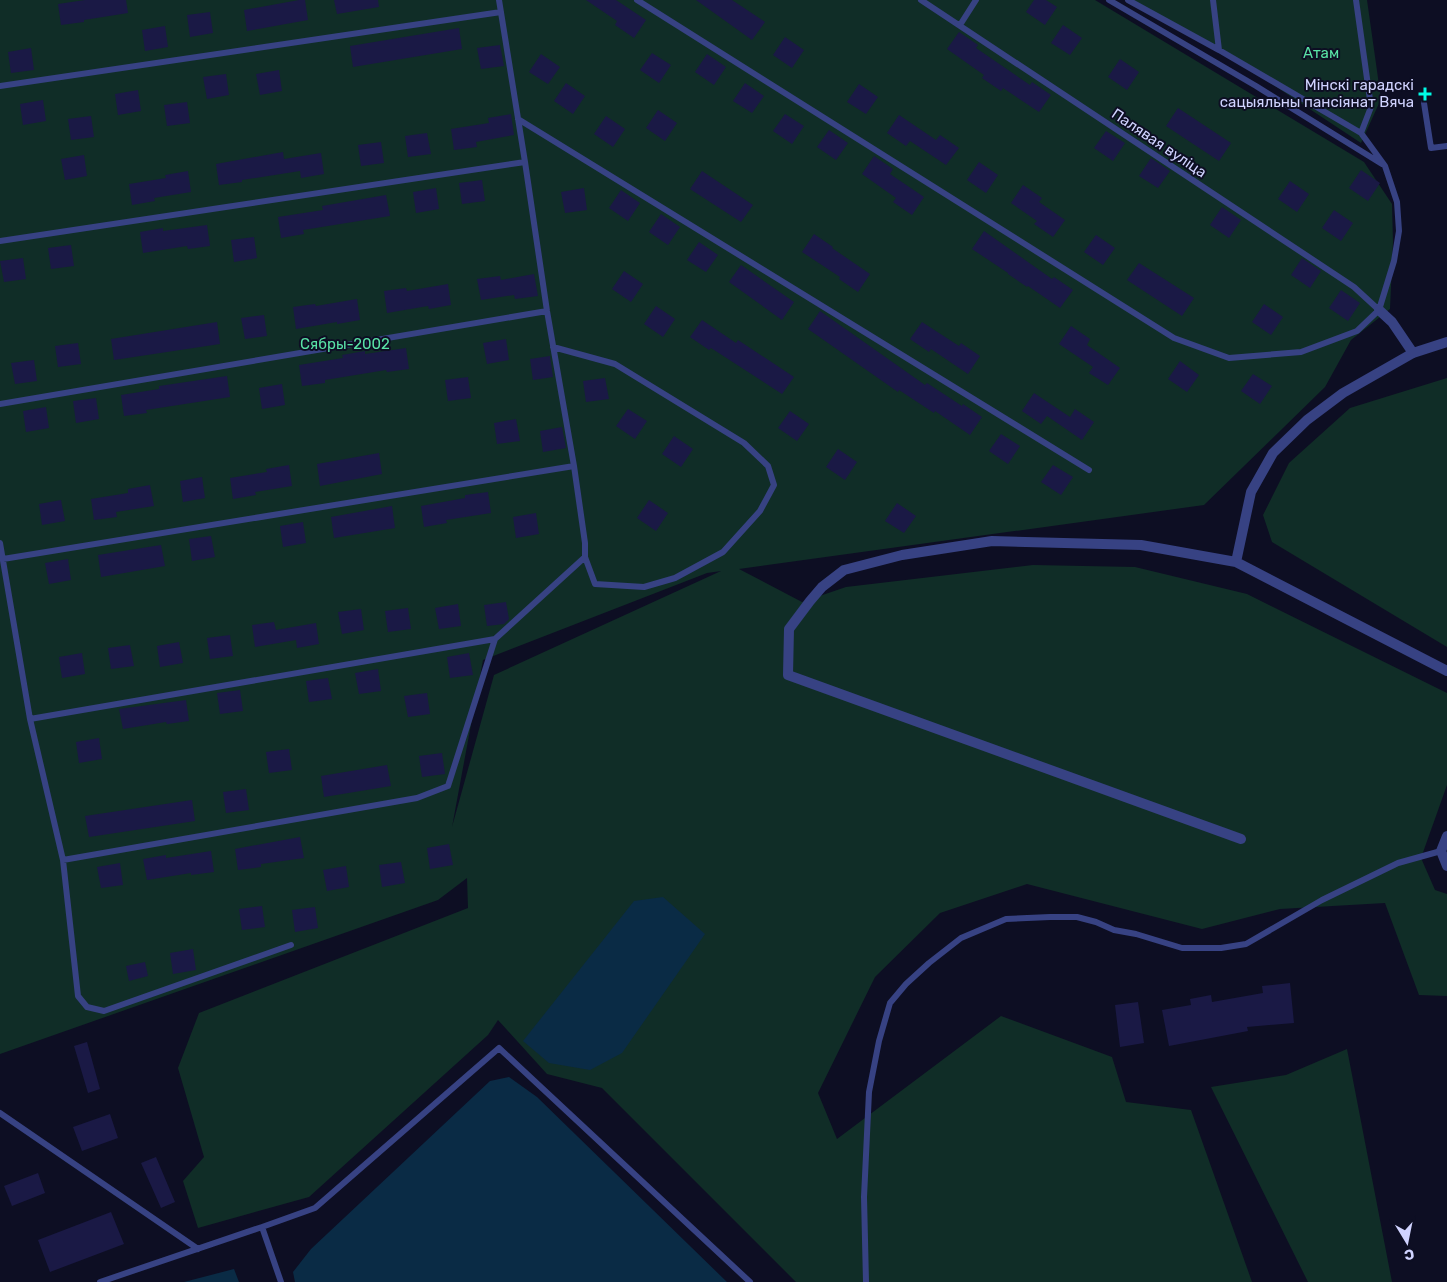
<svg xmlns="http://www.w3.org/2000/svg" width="1447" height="1282" viewBox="0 0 1447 1282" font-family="Rubik,sans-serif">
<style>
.green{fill:#102d27;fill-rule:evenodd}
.water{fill:#0a2b45}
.building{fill:#1a1945}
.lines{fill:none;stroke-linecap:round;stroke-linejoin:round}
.lane{stroke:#374283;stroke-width:6}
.street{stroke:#374283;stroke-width:10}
.poi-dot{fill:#00fbe6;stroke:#0d0e23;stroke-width:2}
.labels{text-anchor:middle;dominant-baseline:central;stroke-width:4;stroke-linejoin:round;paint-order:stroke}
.park-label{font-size:15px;fill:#59e2a6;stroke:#0d0e23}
.poi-label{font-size:15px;fill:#d0d3ff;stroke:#0d0e23;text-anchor:end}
.street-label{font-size:15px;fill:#d0d3ff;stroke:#0d0e23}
</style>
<rect width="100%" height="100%" fill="#0d0e23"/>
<!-- green -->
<path class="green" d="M0,0H1095L1364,162L1392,204L1393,242L1390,309L1351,340L1325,387L1204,505L739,569L802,602L846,587L1033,565L1135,567L1247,594L1447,693V785L1421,858L1435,890L1447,894V996L1419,995L1385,903L1280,909L1202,929L1027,884L940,913L875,977L818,1093L837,1139L1001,1016L1112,1057L1126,1102L1191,1110L1252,1282H796L602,1088L547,1074L498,1020L488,1035L309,1197L198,1228L183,1181L204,1157L178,1068L199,1013L468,908L467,878L438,900L0,1054ZM721,571L494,675L452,827L483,660L707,573Z
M1128,0H1367L1381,99L1361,143L1231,57Z
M1447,378V647L1272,542L1263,515L1289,463L1350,408Z
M1347,1049L1392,1282H1308L1211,1087L1286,1075Z"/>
<!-- water -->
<path class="water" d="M663,897L705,934L622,1053L590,1070L549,1063L523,1041L634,901Z
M509,1077L537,1097L727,1282H295L293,1272L311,1249L490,1081Z
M234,1269L239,1282H184Z"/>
<!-- building -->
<path class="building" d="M85,0H126L128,13L84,20V22L61,25L58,4Z
M299,0H305L308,20L247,31L244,10Z
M334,0H378L379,7L337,14Z
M586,0H616L646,20L634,38L615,25L617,21Z
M696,0H732L765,22L752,40Z
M1034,0H1046L1057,7L1045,25L1026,12Z
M210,12L213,33L190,37L187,15Z
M1063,25L1082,38L1070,55L1051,43Z
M165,26L168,47L145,51L142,30Z
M459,28L462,49L353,67L350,46Z
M959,32L978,45L976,48L1030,85L1032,82L1051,95L1039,112L1003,88L1001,91L982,78L984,75L947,49Z
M785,37L804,50L792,68L773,55Z
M500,45L504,66L481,69L477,48Z
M31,48L34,70L11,73L8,52Z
M652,53L671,65L659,83L640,70Z
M541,54L560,67L548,84L529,72Z
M707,54L726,67L714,85L695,72Z
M1120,59L1139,72L1127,90L1108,77Z
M279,70L282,91L260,95L256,74Z
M226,74L229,95L207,99L203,77Z
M566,83L585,96L573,114L554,101Z
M745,83L764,96L752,113L733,101Z
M859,84L878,97L866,114L847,102Z
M138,90L141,111L118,115L115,94Z
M43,100L46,121L23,125L20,104Z
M187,102L190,123L167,126L164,105Z
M1178,108L1231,143L1219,161L1166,126Z
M658,110L677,123L665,141L646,128Z
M511,114L514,135L476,142L477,147L454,150L451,129L489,123L488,118Z
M785,114L804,126L792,144L773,131Z
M899,115L936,140L940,135L959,148L946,165L910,141L906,146L887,133Z
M91,116L94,137L71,140L68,119Z
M606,116L625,129L613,147L594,134Z
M829,130L848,143L836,160L817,147Z
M1106,131L1125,143L1113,161L1094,148Z
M427,133L431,154L408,157L405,136Z
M381,142L384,163L361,166L358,145Z
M283,152L284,159L321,153L324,174L301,178L300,171L242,180V182L219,185L216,164Z
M84,155L87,176L65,180L61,159Z
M874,156L893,169L890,174L924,197L912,215L893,202L896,198L862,174Z
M1151,158L1170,171L1158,188L1139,176Z
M979,162L998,175L986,193L967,180Z
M1361,170L1380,183L1368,201L1349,188Z
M188,171L191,192L154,198L155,201L132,205L129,184L166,178L165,175Z
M702,171L753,205L741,222L690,189Z
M482,180L485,201L462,204L459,183Z
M1290,181L1309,194L1297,212L1278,199Z
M1023,185L1042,198L1039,202L1065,220L1053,237L1034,224L1037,221L1011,203Z
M436,188L439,209L416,213L413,192Z
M584,188L587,210L565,213L561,192Z
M621,190L640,203L628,221L609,208Z
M386,195L390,216L303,230L304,234L281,238L278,217L323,210L322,206Z
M1222,207L1241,220L1229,238L1210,225Z
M1334,210L1353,223L1341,241L1322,228Z
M661,214L680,227L668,245L649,232Z
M207,225L210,246L188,249L187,246L143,253L140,232L163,228V231Z
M984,231L1052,279L1054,277L1073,290L1060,308L1028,286L1027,287L1008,274V273L972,249Z
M814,234L833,247L832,248L870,274L858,292L839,279L840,277L802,252Z
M1096,235L1115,248L1103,265L1084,252Z
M254,237L257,258L234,262L231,240Z
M699,242L718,255L706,272L687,260Z
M71,245L74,266L51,269L48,248Z
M23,258L26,279L4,282L0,261Z
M1302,258L1321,271L1310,288L1291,275Z
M1139,263L1194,298L1182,316L1127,280Z
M741,265L794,302L782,320L729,282Z
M624,271L643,284L631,302L612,289Z
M534,274L538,296L515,299L514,295L481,300L477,279L500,276L501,280Z
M448,284L451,305L429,309L428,306L387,313L384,291L406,288L407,291Z
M1341,290L1360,303L1348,321L1329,308Z
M357,299L360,320L337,324V322L296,329L293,307L315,304L316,306Z
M1264,304L1283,317L1271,335L1252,322Z
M656,306L675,319L663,337L644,324Z
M820,311L925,385L927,383L962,406L963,404L982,417L970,435L935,411L934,413L899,390L898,392L808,329Z
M264,315L267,336L245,339L241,318Z
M702,320L736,343L738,340L794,377L782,394L711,348L709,350L690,337Z
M217,322L220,344L114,360L111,339Z
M922,322L959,346L961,343L980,356L968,374L931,349L929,352L910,339Z
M1071,326L1090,339L1087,345L1120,368L1108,385L1089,373L1093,367L1059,344Z
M506,339L509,360L487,364L483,343Z
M78,343L81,364L58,367L55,346Z
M406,348L409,369L387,372L386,370L325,380V383L302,386L299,365L343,358L342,355L365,351V354Z
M550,356L553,377L533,380L530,359Z
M34,360L37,381L15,384L11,363Z
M1180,361L1199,375L1187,392L1168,379Z
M1253,374L1272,386L1260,404L1241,391Z
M227,376L230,397L146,410L147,413L124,416L121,395L159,389V386Z
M468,377L471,398L448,401L445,380Z
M605,378L609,399L586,402L583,381Z
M282,384L285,405L262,409L259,388Z
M1034,393L1070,417L1075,409L1094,422L1082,440L1047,416L1041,424L1022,411Z
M96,398L99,419L76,423L73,401Z
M46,407L49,428L26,432L23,411Z
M628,409L647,421L635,439L616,426Z
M790,411L809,424L797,441L778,428Z
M516,419L520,441L497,444L494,423Z
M562,427L566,448L543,452L540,431Z
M1001,434L1020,446L1008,464L989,451Z
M674,436L693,449L681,467L662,454Z
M838,449L857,462L845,480L826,467Z
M379,453L382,474L320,486L317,464Z
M289,465L292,486L255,492L256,495L233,499L230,478L267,472L266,469Z
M1053,465L1073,477L1061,495L1041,482Z
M202,477L205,498L183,502L180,481Z
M150,485L154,506L116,512L117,517L94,520L91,499L128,493V489Z
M488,492L491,513L446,520L447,523L424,527L421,506L465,498V495Z
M61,500L65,521L42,525L39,504Z
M649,500L668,513L656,531L637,518Z
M897,503L916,516L904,533L885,521Z
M392,506L395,528L334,538L331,517Z
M536,513L539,534L516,538L513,517Z
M303,522L306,543L283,547L280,526Z
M211,536L215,557L192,561L189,539Z
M161,545L165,566L101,577L98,555Z
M68,559L71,580L49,584L45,563Z
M506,602L509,619L504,624L487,626L484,605Z
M458,604L461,626L439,629L435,608Z
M408,608L411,629L388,632L385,611Z
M361,609L364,630L342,634L338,612Z
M274,622L276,630L316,623L319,644L297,648L296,640L255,647L252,625Z
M230,635L233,656L210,659L207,638Z
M179,642L183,663L160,667L157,646Z
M130,645L134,666L111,669L108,648Z
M82,653L85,674L62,678L59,657Z
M469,653L473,675L450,678L447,657Z
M378,669L381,691L359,694L355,673Z
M328,678L332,699L309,702L306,681Z
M240,690L243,711L220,714L217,693Z
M427,693L430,714L408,717L404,696Z
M186,700L189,721L167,724L166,722L123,729L119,709Z
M99,738L102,759L79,763L76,742Z
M289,749L292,770L269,773L266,752Z
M442,753L445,774L422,777L419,756Z
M387,765L391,786L324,797L321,776Z
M246,789L249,810L226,813L223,792Z
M192,800L195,821L89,837L85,816Z
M300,837L304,858L261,864V867L238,870L235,849Z
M449,844L453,865L430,869L427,848Z
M211,851L214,872L191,875V873L147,880L143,859L166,855V858Z
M401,862L405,883L382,887L379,865Z
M120,863L123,885L101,888L97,867Z
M346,866L349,887L327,891L323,870Z
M262,906L265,927L242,930L239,909Z
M315,907L318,928L295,932L292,910Z
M193,949L196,970L173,974L170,953Z
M145,962L148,976L129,981L126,966Z
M1290,983L1294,1023L1247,1027L1248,1031L1169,1046L1162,1010L1191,1005L1190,999L1211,995L1212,1002L1263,993L1262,986Z
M1138,1002L1144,1043L1120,1047L1115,1005Z
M87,1042L100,1089L88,1093L74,1046Z
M110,1114L118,1138L82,1151L73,1127Z
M156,1157L175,1202L161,1208L141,1163Z
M38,1173L45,1193L12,1206L4,1186Z
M111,1212L124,1244L50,1272L38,1240Z"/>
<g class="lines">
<!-- lane -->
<path class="lane" d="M637,0L1174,338L1229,358L1301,352L1357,331L1379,310L1394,261L1399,231L1397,202L1385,166L1361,133L1371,107L1356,0
M921,0L1354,287L1379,310
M1109,0L1256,86L1382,164
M1128,0L1219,50L1361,133
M1213,0L1219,50
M960,25L976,0
M0,86L501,12
M1424,103L1431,148L1447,146
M518,119L1089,470
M0,241L525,162
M553,347L615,364L744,443L768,466L774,485L760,511L723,552L675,578L644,587L595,584L585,557
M0,404L547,311
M0,543L30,719L63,860L78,996L87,1007L104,1011L291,945
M3,559L574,466
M30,719L495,639
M63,860L417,798L448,786L495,639L585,557V543L574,466L547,311L525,162L499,0
M0,1113L198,1249
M262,1227L281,1282
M100,1282L262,1227L315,1208L499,1048L750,1282
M866,1282L864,1197L869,1092L879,1041L890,1003L906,984L929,963L961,938L1006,919L1050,917H1077L1096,922L1114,930L1136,934L1182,948H1221L1246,944L1322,900L1398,863L1441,851"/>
<!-- street -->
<path class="street" d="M1379,310L1392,322L1413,353
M1236,562L1251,492L1273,453L1307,420L1343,393L1413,353L1447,342
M1447,836L1441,851L1447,866
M1241,839L788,675L789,629L810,601L822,587L844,570L902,555L992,541L1141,545L1236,562L1447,671"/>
</g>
<!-- markers -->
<path class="poi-dot" d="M1422.5 86.5h5v5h5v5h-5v5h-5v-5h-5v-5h5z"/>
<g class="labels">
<!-- park labels -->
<g class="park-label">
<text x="1321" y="53">Атам</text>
<text x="345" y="344">Сябры-2002</text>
</g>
<!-- poi labels -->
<g class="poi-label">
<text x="1414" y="85">Мінскі гарадскі<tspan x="1414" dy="17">сацыяльны пансіянат Вяча</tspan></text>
</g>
<!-- street labels -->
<g class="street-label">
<text transform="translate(1159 143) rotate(34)">Палявая вуліца</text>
</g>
</g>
<!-- north arrow -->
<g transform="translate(1407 1242) rotate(170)" stroke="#0d0e23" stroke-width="4" paint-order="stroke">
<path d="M0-4L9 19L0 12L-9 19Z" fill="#d0d3ff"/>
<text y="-8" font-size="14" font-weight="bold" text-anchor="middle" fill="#d0d3ff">С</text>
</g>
</svg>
